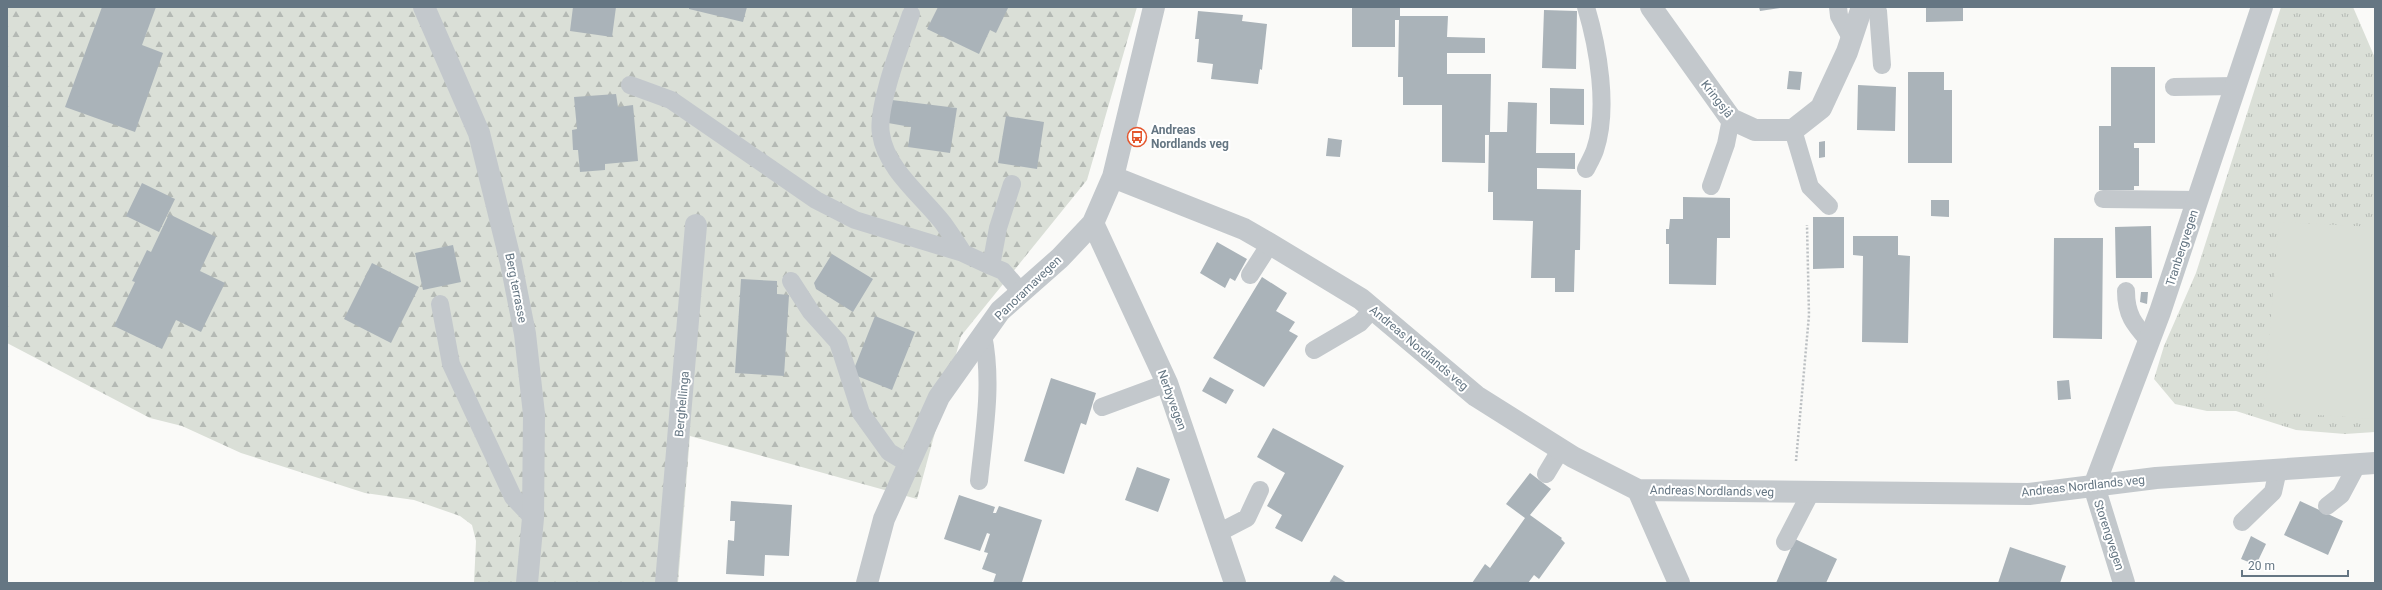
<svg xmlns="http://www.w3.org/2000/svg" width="2382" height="590" viewBox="0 0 2382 590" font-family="Roboto,sans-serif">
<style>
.forest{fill:url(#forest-firs)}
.park{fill:url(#park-tufts)}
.pitch{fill:#dadfd7}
.building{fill:#aab3b9}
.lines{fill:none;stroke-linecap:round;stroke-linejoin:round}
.path{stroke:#bbbfc2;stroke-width:2.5;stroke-dasharray:2 2;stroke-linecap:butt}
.service{stroke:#c3c8cc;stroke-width:18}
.minor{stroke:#c3c8cc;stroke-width:22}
.labels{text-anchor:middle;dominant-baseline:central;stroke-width:4;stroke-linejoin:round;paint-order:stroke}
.street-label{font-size:12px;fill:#657683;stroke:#fff}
.poi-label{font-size:12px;font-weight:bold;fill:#657683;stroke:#fff;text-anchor:start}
</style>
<defs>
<pattern id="forest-firs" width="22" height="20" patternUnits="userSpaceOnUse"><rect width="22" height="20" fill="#dadfd7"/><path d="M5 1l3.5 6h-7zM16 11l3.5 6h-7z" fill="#b4b9b4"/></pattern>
<pattern id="park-tufts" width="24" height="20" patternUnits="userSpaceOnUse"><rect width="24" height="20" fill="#dadfd7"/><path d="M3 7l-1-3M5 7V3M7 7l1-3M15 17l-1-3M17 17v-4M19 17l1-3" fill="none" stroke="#b4b9b4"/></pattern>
</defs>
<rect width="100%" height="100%" fill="#fafaf8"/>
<!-- forest -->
<path class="forest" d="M7,7H1137L1087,180L961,336L917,499L690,436L678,583H474L476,541L472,525L460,516L414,500L365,493L241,453L182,426L150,418L7,343Z"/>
<!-- park -->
<path class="park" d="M2281,7H2353L2375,58V432L2345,434L2296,430L2236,411H2207L2175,404L2154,379L2164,346L2196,273Z"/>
<!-- pitch -->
<path class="pitch" d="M2279,222L2375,227V419L2263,411Z"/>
<!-- building -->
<path class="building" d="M102,7H156L142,45L163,53L135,132L65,107Z
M573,7H616L612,37L570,31Z
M689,7H747L743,22L689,9Z
M938,7H1006L1008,8L996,33L990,30L979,54L927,29Z
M1352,7H1400V16H1448L1447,37L1485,38V53H1447V74H1491L1490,132H1507L1508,102L1537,103L1536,153H1575V169L1537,168V189L1581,190L1580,250H1575L1574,292H1555V278H1531L1533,221L1493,220V192H1488L1489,135H1485V163L1442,162V105H1403V77H1398L1399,20H1395V47H1352Z
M1759,7H1780V8L1760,11Z
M1926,7H1963V21L1926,22Z
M1544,10L1577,11L1576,69L1542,68Z
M1198,11L1243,15L1242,21L1267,24L1262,70L1260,69L1258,84L1211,79L1213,64L1197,62L1199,39H1195Z
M2111,67H2155V143H2134V148H2139V186H2134V190H2099V126H2111Z
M1789,71L1802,72L1800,90L1787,89Z
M1908,72H1944V90H1952V163H1908Z
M1858,85L1896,87L1895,131L1857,130Z
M1550,88L1584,89V125L1550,124Z
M616,94L618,107L633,105L638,161L605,164V170L580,172L578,150H573L572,130L577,129L574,97Z
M892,100L957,108L950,153L908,147L911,127L888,123Z
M1006,116L1044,122L1037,169L998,163Z
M1328,138L1342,140L1340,157L1326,156Z
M1825,141V157L1819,158V142Z
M142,183L175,199L159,232L126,216Z
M1683,197L1730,198V238H1717L1716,285L1669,284V244H1666V229H1669L1670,219H1683Z
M1931,200H1949V217L1931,216Z
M169,214L216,237L200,271L225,283L201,332L176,320L162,349L114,326L135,282L132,281L147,250L151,252Z
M1813,217H1844V268L1813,269Z
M2151,226L2152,278H2116L2115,227Z
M1853,236H1898V255L1910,256L1908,343L1862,342L1863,256L1853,255Z
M2054,238H2103L2102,339L2053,338Z
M1217,242L1247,259L1235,281L1230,278L1225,288L1200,273Z
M453,245L461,282L423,290L415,253Z
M832,254L873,279L853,312L816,289L814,283Z
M372,263L419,287L391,343L344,319Z
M1262,277L1287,293L1276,311L1295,322L1289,331L1298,336L1264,387L1213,358Z
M741,279L777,281V294L789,295L784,376L735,373Z
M2141,292H2148L2147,304L2140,302Z
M875,316L915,332L892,390L852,374Z
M1210,377L1234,390L1226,404L1202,391Z
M1051,378L1096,393L1086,425L1081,423L1064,474L1024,461Z
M2069,380L2071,399L2058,400L2057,381Z
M1273,428L1344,466L1302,542L1275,528L1282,515L1267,506L1285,473L1257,457Z
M1137,467L1170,479L1158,512L1125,500Z
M1530,473L1551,489L1530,515L1562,538L1561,539L1565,543L1539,579L1534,575L1528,583H1472L1485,564L1490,568L1525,518L1506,504Z
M959,495L995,507L993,513H996L999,506L1042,520L1022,582L993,583L996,574L982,569L988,553L984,552L990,534L987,533L980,551L944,539Z
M731,501L792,505L789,556L765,555L764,576L726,574L728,540L734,541L735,521H730Z
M2300,501L2343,521L2328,555L2284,535Z
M2251,536L2266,544L2256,565L2241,559Z
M1795,539L1837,559L1826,583H1776Z
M2010,547L2066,566L2060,583H1998Z
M1334,575L1347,583H1329Z"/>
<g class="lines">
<!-- path -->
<path class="path" d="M1796,461L1809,315L1807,225"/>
<!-- service -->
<path class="service" d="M1586,7C1598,47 1609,109 1595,150C1593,156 1589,163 1586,169
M1838,7L1839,16L1851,38
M1874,7L1878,11L1882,65
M911,14C902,41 876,108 881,134C886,169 922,196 943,223C950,233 957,243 963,253
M630,85L671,100L816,200L855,220L963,253L991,266L1003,271L1021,292
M2174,87L2235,86
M1793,130L1810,187L1829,206
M1711,186L1726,144L1731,119
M2103,199L2198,200
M991,266L998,228L1012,184
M1250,275L1270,244
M791,281L811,312L838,342L861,413L889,452L909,464
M2126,291C2126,315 2134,324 2149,341
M440,304L451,364L513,497L533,518
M1314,350L1360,323L1373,309
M1102,407L1167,383
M1546,474L1561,449
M979,481C984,433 993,383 983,335
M2327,506L2341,495L2357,465
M2242,522L2273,492L2278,470
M1218,533L1247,518L1260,490
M1785,542L1811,492"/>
<!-- minor -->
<path class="minor" d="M424,7L479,133L511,263L525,334L534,414L533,518L527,583
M1651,7L1731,119L1755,130H1793L1821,108L1847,52L1862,7
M1113,177L1244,229L1270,244L1361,299L1476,396L1573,457L1638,490L2029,494L2156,478L2375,463
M1093,223L1167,383L1235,583
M1638,490L1679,583
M666,583L696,225
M867,583L884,519L939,397L1000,311L1060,258L1093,223L1113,177L1154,7
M2124,583L2094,486L2160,312L2262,7"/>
</g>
<!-- icons -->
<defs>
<g id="bus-ring" transform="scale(1)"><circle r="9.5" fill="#fff" stroke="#e4572e" stroke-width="1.5"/><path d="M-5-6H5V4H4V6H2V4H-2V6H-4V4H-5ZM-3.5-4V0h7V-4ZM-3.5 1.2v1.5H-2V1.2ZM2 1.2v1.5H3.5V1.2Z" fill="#e4572e"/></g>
</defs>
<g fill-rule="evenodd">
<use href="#bus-ring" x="1137" y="137"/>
</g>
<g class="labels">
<!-- street labels -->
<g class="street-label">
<text transform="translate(1717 99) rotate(52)">Kringsjå</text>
<text transform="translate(2182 248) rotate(-72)">Tranbergvegen</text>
<text transform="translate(516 288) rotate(79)">Berg terrasse</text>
<text transform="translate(1028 288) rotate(-44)">Panoramavegen</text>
<text transform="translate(1419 348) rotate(40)">Andreas Nordlands veg</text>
<text transform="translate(1172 400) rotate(70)">Nerbyvegen</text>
<text transform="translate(682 404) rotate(-85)">Berghellinga</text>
<text transform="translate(2083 486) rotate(-6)">Andreas Nordlands veg</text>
<text transform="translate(1712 491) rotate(1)">Andreas Nordlands veg</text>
<text transform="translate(2109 535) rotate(72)">Storengvegen</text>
</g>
<!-- poi labels -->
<g class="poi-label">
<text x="1151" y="130">Andreas<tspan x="1151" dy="14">Nordlands veg</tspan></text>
</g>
</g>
<!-- border -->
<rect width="2382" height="590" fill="none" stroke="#657683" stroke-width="16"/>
<!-- scale -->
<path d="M2242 570v6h106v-6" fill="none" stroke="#657683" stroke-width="2"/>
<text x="2248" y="570" font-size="12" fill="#657683" stroke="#ffffff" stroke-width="3" paint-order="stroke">20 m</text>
</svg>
